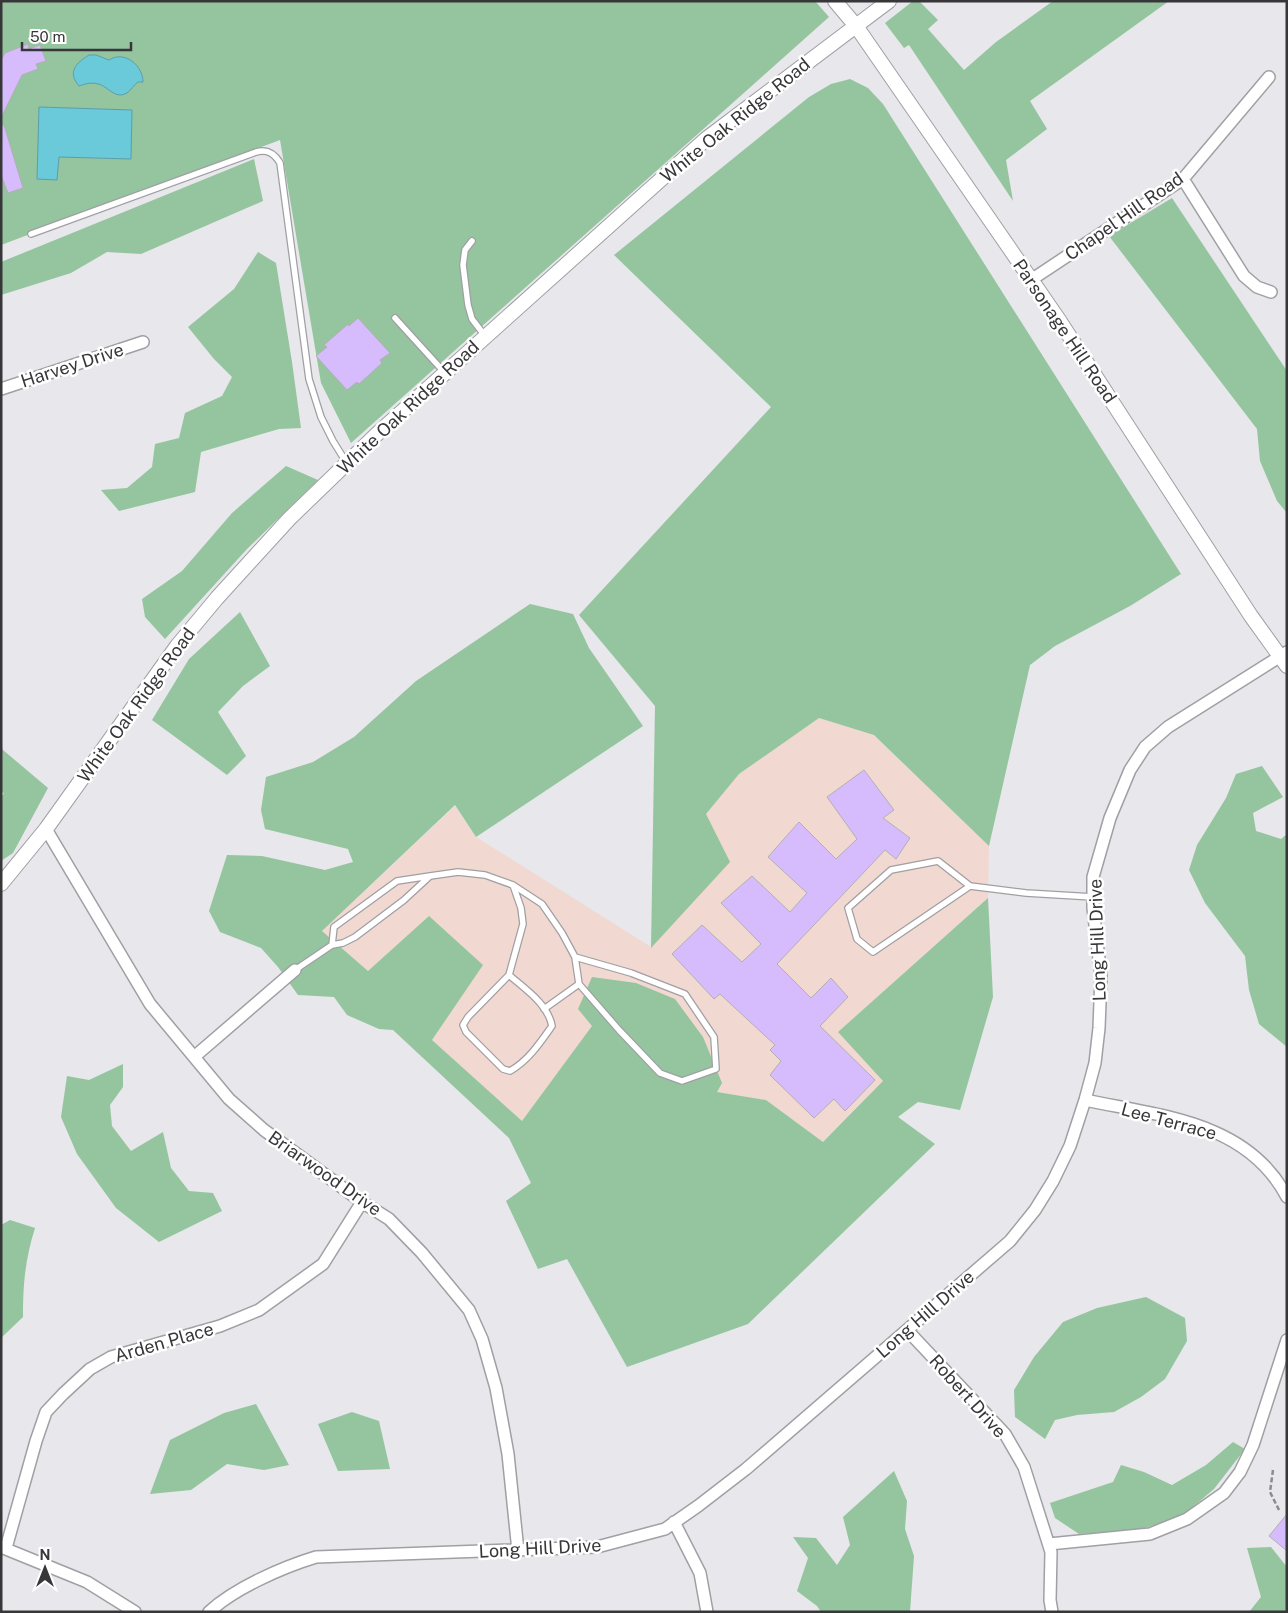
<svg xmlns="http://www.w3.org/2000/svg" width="1288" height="1613" viewBox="0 0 1288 1613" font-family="'Public Sans',sans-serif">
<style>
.education{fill:#f1d8d0}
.green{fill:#94c59f}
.water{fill:#6acada;stroke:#5b9eaa}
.building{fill:#d7bcfd;stroke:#b1afb4}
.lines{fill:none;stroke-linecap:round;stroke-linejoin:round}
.service-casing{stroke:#a09fa4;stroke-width:8}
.minor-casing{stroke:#a09fa4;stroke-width:14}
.tertiary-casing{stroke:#a09fa4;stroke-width:16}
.path{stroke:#8c8c8f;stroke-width:2.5;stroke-dasharray:5 2.5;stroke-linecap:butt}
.service{stroke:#fff;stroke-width:5.5}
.minor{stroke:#fff;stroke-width:11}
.tertiary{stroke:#fff;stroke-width:14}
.labels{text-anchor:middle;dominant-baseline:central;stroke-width:5;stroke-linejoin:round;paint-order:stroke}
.street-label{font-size:18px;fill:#373739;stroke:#fff}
</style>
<rect width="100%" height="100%" fill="#e7e7ec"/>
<!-- education -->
<path class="education" d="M819,718L874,735L989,846L988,898L838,1032L884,1081L823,1142L766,1100L710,1091L522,1122L432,1040L482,965L429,916L368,971L322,931L455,806L476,837L651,947L706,814L739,774Z"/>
<!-- green -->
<path class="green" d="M1,1H815L829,17L351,443L321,383L280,140L1,245Z
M913,1H919L938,20L928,29L964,70L996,42L1053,1H1169L1030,101L1047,129L1006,160L1013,201L909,45L904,48L885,23Z
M850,79L868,88L883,104L1181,574L1130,606L1055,646L1030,665L989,846L874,735L819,718L739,774L706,814L730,862L651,948L655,706L579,615L771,407L614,255L809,97L831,84Z
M254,159L263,201L141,254L107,252L71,273L1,295V262Z
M1172,198L1287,371V513L1277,501L1260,461L1257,429L1109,236Z
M258,252L276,263L292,362L301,428L279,429L201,452L195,492L119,511L101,490L127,488L152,467L155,444L179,438L185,413L222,396L232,377L214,359L188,327L234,289Z
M286,466L318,480L247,549L165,639L145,617L142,599L182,571L232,513Z
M530,604L573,614L589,648L643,726L476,837L455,805L322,931L368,971L429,916L483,965L432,1040L522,1121L592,1026L578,1009L592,977L636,983L675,999L703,1037L722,1083L717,1092L766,1100L823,1142L883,1081L838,1032L988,898L993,997L960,1110L918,1102L898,1117L935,1144L748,1324L627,1367L567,1259L538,1269L506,1201L531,1183L509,1138L393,1030L379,1029L347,1015L334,997L298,995L278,967L261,948L220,932L209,911L227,855L262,856L325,870L353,862L348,849L265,829L261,810L266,777L313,762L354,737L416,681Z
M240,612L270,666L243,686L218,712L246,756L227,775L152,720L189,659Z
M1,746L3,750L48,788L13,853L1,861V797L4,793L1,792Z
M1262,766L1283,797L1253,813L1256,831L1281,839L1287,834V1047L1259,1024L1249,990L1245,956L1205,903L1189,870L1197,845L1226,798L1236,774Z
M123,1064V1087L110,1105L112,1126L131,1151L163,1132L171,1168L189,1191L213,1193L222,1211L159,1242L116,1208L77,1154L61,1117L67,1076L89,1080Z
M10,1220L35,1228C25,1260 23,1284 23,1317L1,1338V1225Z
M1146,1297L1185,1318L1187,1341L1165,1379L1141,1397L1114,1412L1077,1415L1055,1420L1045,1439L1015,1417L1014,1390L1034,1357L1063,1322L1097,1308Z
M256,1404L289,1465L264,1470L227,1464L191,1490L150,1494L170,1440L224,1413Z
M352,1412L379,1421L390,1469L338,1471L318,1424Z
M1233,1442L1245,1449L1214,1489L1181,1517L1138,1530L1079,1534L1055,1518L1050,1503L1113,1482L1121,1465L1144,1472L1172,1485L1206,1465Z
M894,1471L907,1501L905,1529L914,1556L910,1612H821L817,1606L797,1591L808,1558L793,1537L816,1538L837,1565L850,1545L843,1517Z
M1271,1547L1287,1567V1612H1249L1261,1597L1247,1548Z"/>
<!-- water -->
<path class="water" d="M89,55H96L109,60C124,50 143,65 143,82H138C134,85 131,90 127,93C115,100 108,86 98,84C91,82 85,84 79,86C67,72 76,63 89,55Z
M39,107L132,110L131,159L59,157L57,180L37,179Z"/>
<!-- building -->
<path class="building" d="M28,44L29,49L40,45L46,61L36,64L38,69L22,75L1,118V60L5,53Z
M1,125H4L23,188L8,193L1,175Z
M358,318L390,353L380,360L382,363L359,384L357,382L347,390L316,356L327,347L324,345L348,324L349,326Z
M864,770L894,810L883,818L910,838L896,859L885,850L777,964L811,998L831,978L848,997L820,1026L875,1080L845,1111L834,1099L814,1118L770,1075L781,1061L770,1050L775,1045L720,994L714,999L672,954L702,925L742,962L761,944L721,903L752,876L790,912L807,893L768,857L799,822L836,859L857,839L827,797Z
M1287,1514V1551L1269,1536Z"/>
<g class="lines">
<!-- service casing -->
<g class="service-casing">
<path id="service" d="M31,234L256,152C267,149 274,153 280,163L309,379L321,417L333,441L346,462
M472,241L465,250L463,265L468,305L472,319L485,336
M395,318L445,373
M430,876L458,872L485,875L513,885L542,904L562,933L575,957L579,984L619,1030L660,1073L682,1081L716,1069L714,1037L685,994L631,973L575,957
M970,886L873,952L857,939L848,908L891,870L938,861L970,886L1026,893L1093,897
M295,970L332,945L343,943L355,937L404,900L430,876L397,881L334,927L332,945
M509,975C525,989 548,1004 552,1026C540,1043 528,1061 510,1071L503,1069L466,1032L463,1025L468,1017L509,975L523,924L521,908L513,885
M544,1009L579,984"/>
</g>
<!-- minor casing -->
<g class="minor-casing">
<path id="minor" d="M1183,179L1244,276L1257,287L1271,292
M1031,280L1183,179L1269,77
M1,389L143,342
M46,829L150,1004L229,1099L264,1130L362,1202L389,1219L422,1253L469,1310L482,1339L496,1388L508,1454L518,1551
M194,1057L295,970
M1085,1100C1160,1116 1247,1121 1287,1197
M907,1330L1005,1434L1024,1467L1051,1552L1050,1600L1052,1612
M674,1522L700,1573L707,1612
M1049,1544L1150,1534L1187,1519L1224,1493L1240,1472L1253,1445L1287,1340
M1,1547L87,1582L135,1612
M6,1548L36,1441L46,1412L63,1394L90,1369L111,1357L220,1326L259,1310L323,1264L362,1202
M209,1612C235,1588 283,1567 316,1557L597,1547L665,1529L698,1506L746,1469L1010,1241L1035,1210L1053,1181L1070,1146L1085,1100L1095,1063L1099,1028L1101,976L1093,908V877L1110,818L1130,770L1145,747L1168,727L1287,652"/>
</g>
<!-- tertiary casing -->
<g class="tertiary-casing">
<path id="tertiary" d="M835,1L856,26L1059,320L1251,616L1287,666
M1,884L46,829L177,646L217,598L289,519L377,434L706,139L889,1"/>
</g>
<!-- path -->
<path class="path" d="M1273,1470L1270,1492L1279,1510"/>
<!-- service -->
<use href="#service" class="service"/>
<!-- minor -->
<use href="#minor" class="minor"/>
<!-- tertiary -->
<use href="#tertiary" class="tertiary"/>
</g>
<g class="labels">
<!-- street labels -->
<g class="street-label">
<text transform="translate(735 120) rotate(-39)">White Oak Ridge Road</text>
<text transform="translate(1124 216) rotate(-35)">Chapel Hill Road</text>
<text transform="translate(1065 331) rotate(56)">Parsonage Hill Road</text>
<text transform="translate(72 365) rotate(-18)">Harvey Drive</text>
<text transform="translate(408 407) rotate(-43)">White Oak Ridge Road</text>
<text transform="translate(136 705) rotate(-54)">White Oak Ridge Road</text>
<text transform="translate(1097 940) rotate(-92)">Long Hill Drive</text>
<text transform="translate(1169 1121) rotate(15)">Lee Terrace</text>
<text transform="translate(325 1173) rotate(35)">Briarwood Drive</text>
<text transform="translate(925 1314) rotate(-41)">Long Hill Drive</text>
<text transform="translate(164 1342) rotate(-16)">Arden Place</text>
<text transform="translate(968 1396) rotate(48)">Robert Drive</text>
<text transform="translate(540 1548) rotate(-3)">Long Hill Drive</text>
</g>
</g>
<!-- border -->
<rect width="1288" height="1613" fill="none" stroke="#373739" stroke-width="5"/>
<!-- north arrow -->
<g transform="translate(45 1568)" stroke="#ffffff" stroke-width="4" paint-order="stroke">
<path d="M0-4L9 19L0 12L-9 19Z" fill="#373739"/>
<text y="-8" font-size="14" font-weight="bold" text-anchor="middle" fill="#373739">N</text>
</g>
<!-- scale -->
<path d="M22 42v8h109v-8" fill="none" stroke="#373739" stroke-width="2.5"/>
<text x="30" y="42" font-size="15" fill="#373739" stroke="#ffffff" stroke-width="4" paint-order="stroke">50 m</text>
</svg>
